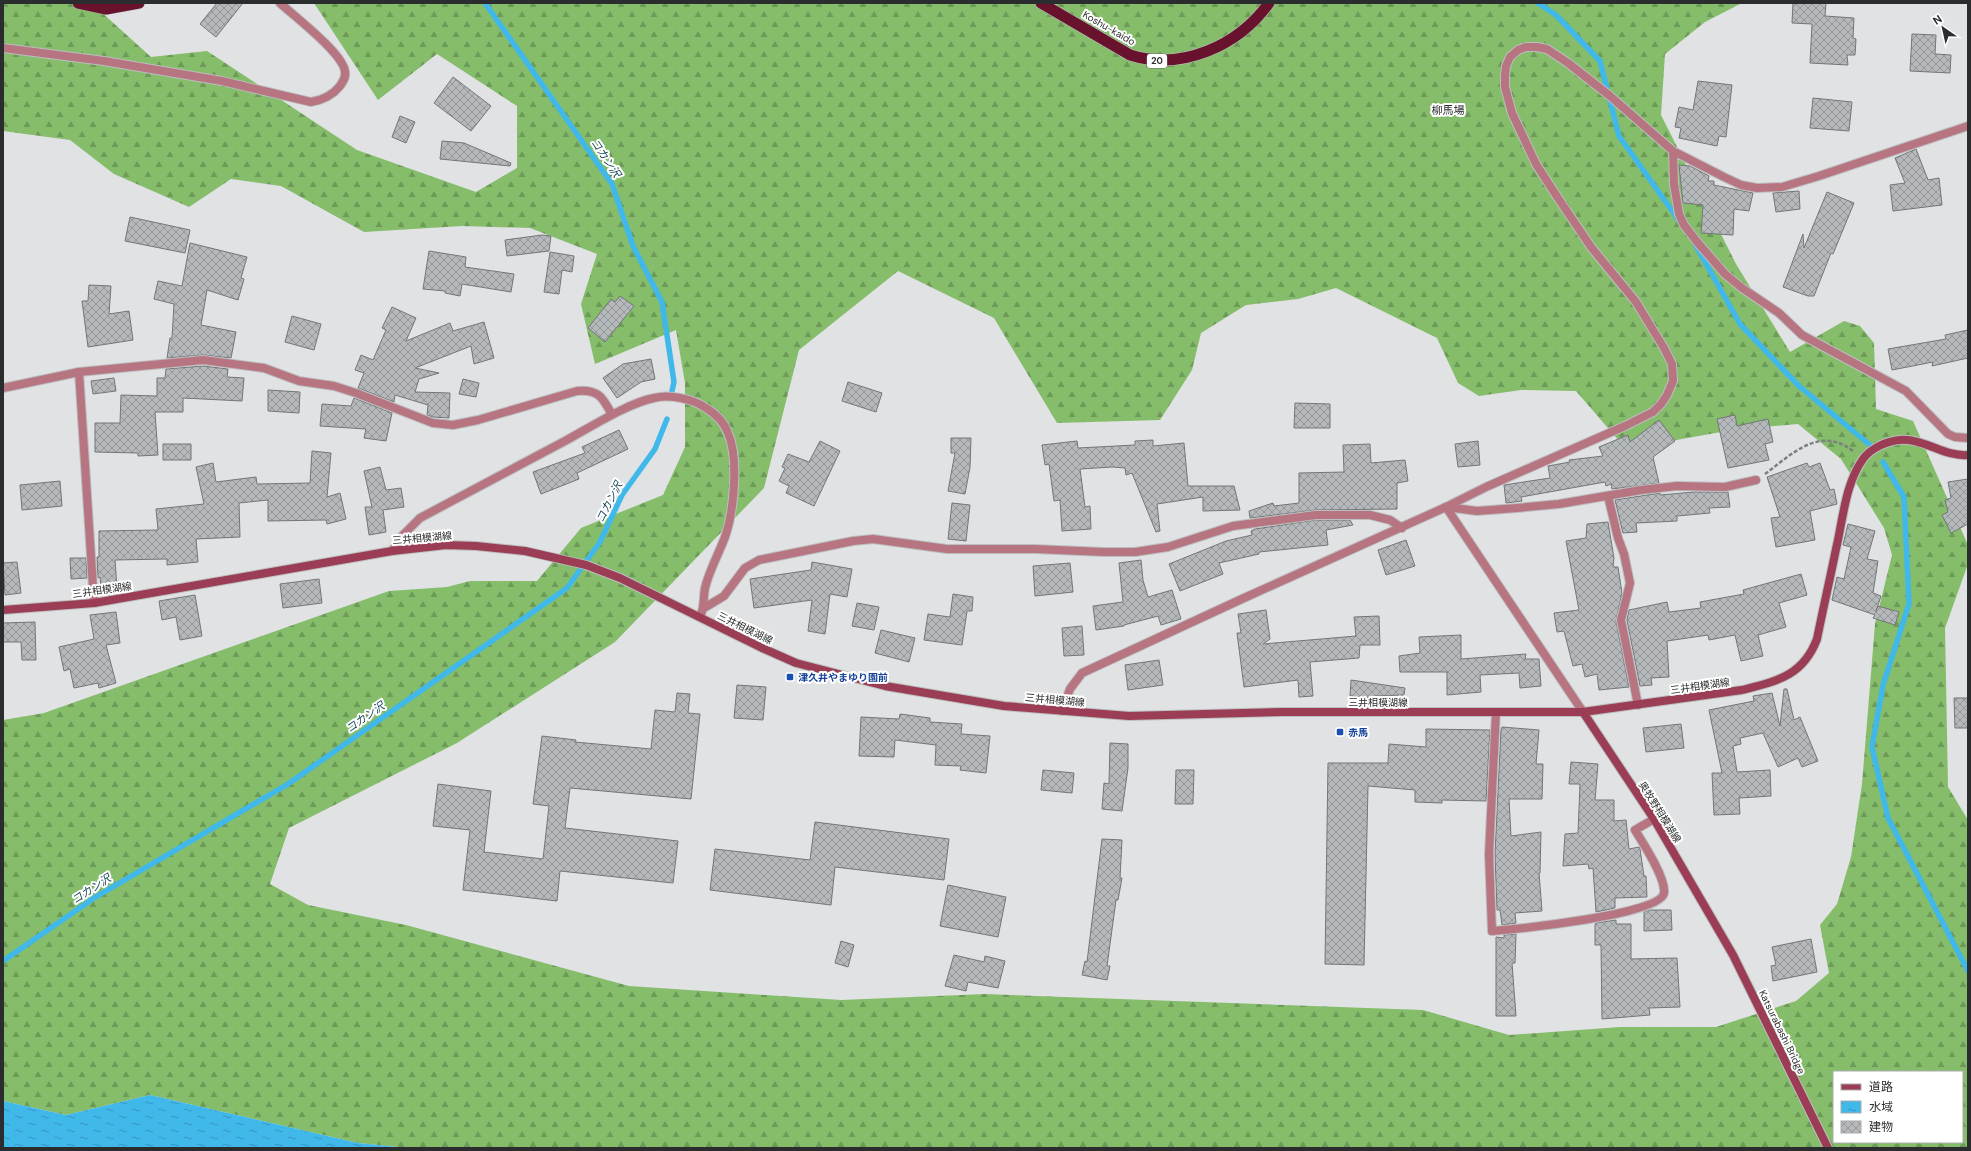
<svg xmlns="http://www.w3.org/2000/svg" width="1971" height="1151" viewBox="0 0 1971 1151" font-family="'DM Sans','Noto Sans JP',sans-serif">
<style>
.forest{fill:url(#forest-firs);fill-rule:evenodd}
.water{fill:url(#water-ripples)}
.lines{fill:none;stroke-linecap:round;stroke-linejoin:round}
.stream{stroke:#40b8ea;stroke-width:5.5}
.building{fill:url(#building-cross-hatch);stroke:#737578}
.service-casing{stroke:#bcbebf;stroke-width:10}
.minor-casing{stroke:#bcbebf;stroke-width:10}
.tertiary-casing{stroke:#bcbebf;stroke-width:10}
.secondary-casing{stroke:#bcbebf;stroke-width:10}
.trunk-casing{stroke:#bcbebf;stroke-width:12}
.path{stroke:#7e7f81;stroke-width:2.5;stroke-dasharray:4 2;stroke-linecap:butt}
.service{stroke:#b77582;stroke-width:8}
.minor{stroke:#b77582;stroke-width:8}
.tertiary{stroke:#b77582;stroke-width:8}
.secondary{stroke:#9a3d55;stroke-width:8}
.trunk{stroke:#68122e;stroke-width:11}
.transit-dot{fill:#1a4fb4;stroke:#fff;stroke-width:1.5}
.labels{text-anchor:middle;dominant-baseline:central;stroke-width:4;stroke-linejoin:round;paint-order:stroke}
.shield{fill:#fff;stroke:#6b6b6c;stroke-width:1}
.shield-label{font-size:9px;font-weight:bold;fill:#2b2c2d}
.street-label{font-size:10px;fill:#2b2c2d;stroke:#fff}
.transit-label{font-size:10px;font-weight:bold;fill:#164399;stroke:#fff;text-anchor:start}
.neighbourhood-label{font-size:11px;fill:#2b2c2d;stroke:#fff}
.water-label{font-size:11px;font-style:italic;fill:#0c3f54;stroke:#fff}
</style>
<defs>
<pattern id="forest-firs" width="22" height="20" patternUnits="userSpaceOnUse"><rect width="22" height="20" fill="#85bd6b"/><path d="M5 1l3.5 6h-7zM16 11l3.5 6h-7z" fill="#6d9a58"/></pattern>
<pattern id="water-ripples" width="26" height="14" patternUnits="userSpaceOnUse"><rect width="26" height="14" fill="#40b8ea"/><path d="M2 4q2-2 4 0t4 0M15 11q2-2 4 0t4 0" fill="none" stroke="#3696be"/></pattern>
<pattern id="building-cross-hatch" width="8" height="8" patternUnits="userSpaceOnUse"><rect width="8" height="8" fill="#b6b9bb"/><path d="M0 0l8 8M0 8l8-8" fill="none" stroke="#949798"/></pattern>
</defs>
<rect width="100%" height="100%" fill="#e0e2e4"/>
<!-- forest -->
<path class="forest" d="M3,3H101L99,10L151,57L207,51L357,150L476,192L517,168V106L437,54L378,100L314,3H1742L1705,22L1665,54L1661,115L1736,264L1790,352L1844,321L1860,326L1874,343L1876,409L1913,421L1968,545V564L1945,628L1948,787L1968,820V1148H408L358,1143L150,1095L66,1115L3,1101V720L44,713L389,591L447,587L470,581H537L581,528L663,495L685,447V383L676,330L595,364L581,304L597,254L530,228L462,226L364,232L281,186L231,179L189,207L114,174L70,140L3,131ZM898,271L994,318L1057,423L1160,420L1192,370L1201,333L1246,305L1298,299L1336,288L1437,338L1458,383L1479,396L1521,390L1576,391L1626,449L1738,429L1798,424L1841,459L1884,528L1892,555L1875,624L1862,784L1851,857L1837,904L1820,925L1829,973L1796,1001L1716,1027H1620L1509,1035L1423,1010L985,994L841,1000L629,986L406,925L308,905L270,884L289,828L457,743L615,642L764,488L799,350ZM1834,1072H1962V1142H1834Z"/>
<!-- water -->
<path class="water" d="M150,1095L358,1143L408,1148H3V1101L66,1115Z"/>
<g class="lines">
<!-- stream -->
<path class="stream" d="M485,3L612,184L633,246L662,302L674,382L672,391
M1538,3L1556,15L1600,61L1619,136L1680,222
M1695,244L1740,324L1799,386L1870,445
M1883,462L1904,497L1909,604L1883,685L1872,747L1888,818L1968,971
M3,961L94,898L288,784L567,588L600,542L622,495L655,449L667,419"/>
</g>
<!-- building -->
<path class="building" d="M217,3H243L216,37L200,24Z
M1793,3H1826L1825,16L1854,18L1853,38L1856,39L1855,55H1847L1848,65L1810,63L1812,24L1792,23Z
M1912,34L1936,35L1935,54L1951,55L1950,73L1910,71Z
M453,77L491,106L471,131L434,103Z
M1698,81L1732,85L1726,137L1719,136L1717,146L1679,138L1681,128L1675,127L1679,107L1693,110Z
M1813,98L1852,102L1849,131L1810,128Z
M400,116L415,122L406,143L392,137Z
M442,141L464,143L511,163L510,166L440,159Z
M1916,149L1928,180L1939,178L1942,205L1893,211L1890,185L1905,183L1895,158Z
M1679,165L1690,166L1709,176L1708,181H1714V185L1753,193L1749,211L1734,209L1733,235L1701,233L1703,205L1683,203Z
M1799,191L1800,209L1776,212L1773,193Z
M1827,192L1854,203L1833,254L1831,253L1814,296H1808L1783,287L1803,234L1804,248Z
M130,217L190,230L185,253L125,241Z
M542,235L551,236L549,251L507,256L505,240Z
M190,243L247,257L241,278L244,279L238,300L207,290L201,325L236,332L231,358L203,355L167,358L170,338H172L174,304L154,299L158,281L182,286Z
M429,251L466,257L465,267L514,274L511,292L462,284L460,296L445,293V291L423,289Z
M550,252L574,256L572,272L562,270L559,294L544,292Z
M89,285L111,286L109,314L129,311L133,340L88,347L82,301H88Z
M620,296L634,306L605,342L588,328L611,299L615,302Z
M392,307L416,318L406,341L450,323L453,331L484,322L494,358L474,364L471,346L415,368L439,373L419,379L415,392L450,393L449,418L433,417L427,415L428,405L395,395L394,402L358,388L364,373L355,370L361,355L373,360L386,330L382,328Z
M292,316L321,324L314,350L285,342Z
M1968,330V358L1932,366L1933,362L1892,370L1888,349L1946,339L1945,335Z
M651,359L655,379L641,382L617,398L603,378L623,364Z
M203,366L228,369L227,377L244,378L242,401L183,398V412H155L158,455L138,456V453L95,452V423H120L121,395L157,396V378H165L166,369Z
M114,378L116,391L93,394L91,381Z
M463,379L479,383L476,397L459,394Z
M848,382L882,393L876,412L842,401Z
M268,390L300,392L299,413L268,411Z
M354,398L392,413L386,441L364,438L366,429L320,426L322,404L351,406Z
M1295,403L1330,404V428H1294Z
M1735,415L1737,426L1768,419L1773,442L1765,444L1769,460L1728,468L1717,419Z
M1659,420L1675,441L1653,457L1659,483L1612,489L1611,484L1606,486L1605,482L1521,497L1522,501L1506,503L1504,485L1550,478L1548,466L1570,462L1569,460L1603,456L1599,447L1628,435L1630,442Z
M619,430L628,449L577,473L579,479L541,494L533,472L585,453L582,447Z
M951,438H971L970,467L965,494L948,491L955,453H951Z
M1153,440V446L1184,443L1188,486H1234L1240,510L1203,511V497L1157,504L1160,531L1156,532L1132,473L1126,475L1125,468L1112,467L1080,469L1085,507L1090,506L1091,529L1062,531L1060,500L1054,501L1049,464L1045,465L1042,445L1077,441L1078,448L1135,445V441Z
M820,441L840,451L814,506L786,493L789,486L779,481L785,468L782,467L788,454L809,462Z
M1478,441L1480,465L1458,467L1455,444Z
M163,444H191V460H163Z
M1370,444L1371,463L1405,460L1408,481L1397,483V509L1316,510L1250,518L1249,511L1273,503L1274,506L1299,503V473L1344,472L1343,445Z
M312,451L331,453L327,497L340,493L346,519L327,524L326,520L268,521V500L239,503L240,537L196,539L198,562L167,565V559L115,560L117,587L101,589L100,577L98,578L97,557H99V531L158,530L156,509L204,504L196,467L213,463L216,482L256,477L257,484L310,483Z
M1807,463L1809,467L1820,463L1830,490L1834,489L1837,504L1810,511L1815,540L1776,547L1771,518L1780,517L1767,477Z
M380,467L386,490L401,488L404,507L383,510L386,532L369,535L365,507H372L364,471Z
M1968,479V524L1951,533L1942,515L1948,512L1945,500L1951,498L1948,482Z
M60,481L62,506L22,510L20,485Z
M1694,492H1728L1730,507L1709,508L1710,513L1677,516V521L1636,523L1637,532L1623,533L1615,500L1660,493V495Z
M952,503L970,505L966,541L948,539Z
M1316,520H1350L1353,525L1326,530L1328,545L1259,552V554L1219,563L1223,574L1180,591L1169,564L1226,541L1252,535L1251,531L1255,529Z
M1608,522L1614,558L1613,567H1618L1622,593L1616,621L1629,687L1599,690L1597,674L1585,677L1582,664L1573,666L1564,631L1557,632L1554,613L1579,610L1566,541L1586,538L1587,524Z
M1848,524L1875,531L1867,559L1878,561L1873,593L1881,596L1876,611L1878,606L1899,612L1895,625L1873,618L1875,615L1832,600L1837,577L1844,579L1851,547L1843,545Z
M1406,540L1415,566L1386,575L1378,550Z
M70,558H86L87,578L71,579Z
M1141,560L1143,580L1148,597L1172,590L1181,619L1161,625L1158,616L1124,625V626L1096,630L1093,606L1123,602L1119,563Z
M17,562L21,593L5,595L3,563Z
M812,562L852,569L847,597L830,594L825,634L808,631L812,600L754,608L750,579L811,570Z
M1070,563L1073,592L1035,596L1033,566Z
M1801,574L1807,595L1779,603L1786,627L1758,635L1763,656L1741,661L1735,635L1709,640L1708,635L1667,641L1669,677L1651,678L1652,685L1640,686L1627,620L1629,610L1667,602L1669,612L1701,608L1700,602L1744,594L1743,590Z
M319,579L322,603L283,608L280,584Z
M953,594L973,597L972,611H967L962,645L924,640L928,614L950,617Z
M195,595L202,636L180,640L176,617L162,620L159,601Z
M857,603L879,607L874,630L852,626Z
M1266,610L1270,639L1263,644L1356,636L1354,617L1379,616L1380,645H1360L1359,658L1310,662L1313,696L1299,697L1298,680L1244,687L1237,633H1241L1238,614Z
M116,612L120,643L106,645L116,683L99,688L98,683L74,688L70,669L64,671L59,647L94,639L90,615Z
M35,622L36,660H22L21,642H3V623Z
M1082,626L1084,655L1064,656L1062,628Z
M881,630L915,638L909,662L875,653Z
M1461,635V659L1526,654L1525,659H1539L1541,686L1520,688L1519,673L1480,675L1481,692L1447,695V672H1400L1399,656L1420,653L1419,637Z
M1159,660L1163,685L1128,690L1125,665Z
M1351,680L1405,688L1404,695L1374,696V698L1350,696Z
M737,685L766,687L763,720L734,718Z
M1784,689H1787L1794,720L1800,717L1818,761L1802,767L1798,758L1778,767L1763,733L1740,738L1741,744L1733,746L1737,772L1770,770L1771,796L1739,798L1740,814L1714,815L1712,773H1722L1709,710L1754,701L1753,696L1772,693L1780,726Z
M677,693L690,694L688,713L700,714L691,799L570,788L565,828L678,841L673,883L560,871L557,901L463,890L470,830L433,826L438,784L491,791L484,852L543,859L549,806L533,804L542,736L576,740L575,742L651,749L655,710L675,712Z
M1954,698H1968V728H1955Z
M900,714L930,718V722L962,724L961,734L990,736L986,773L960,770L961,766L935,765L936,745L895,740L894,757L859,756L861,717L899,719Z
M1681,724L1684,748L1646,752L1643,728Z
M1502,727L1539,730L1536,764H1543L1542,799H1509L1511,836L1541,832L1540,873H1539L1542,911L1515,913L1516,923L1502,925L1500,910H1497L1495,854L1501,730Z
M1426,729L1490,730L1486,801L1442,800V803L1415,802V790L1368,786L1364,965L1325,964L1328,763H1388L1389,744L1426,747Z
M1110,743L1128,744V768L1122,811L1102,809L1104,783L1109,784Z
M1571,762L1598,764L1595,800H1614V821L1626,820L1629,849L1639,847L1640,849L1644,876H1646L1647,897L1615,898V908L1596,912L1593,868L1589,869L1588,864L1563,866L1565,834L1578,833L1580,784H1569Z
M1043,770L1074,773L1072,793L1041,790Z
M1176,770H1194L1193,804H1175Z
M815,822L949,839L944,880L835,867L831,905L710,890L715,849L810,860Z
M1102,839L1122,840L1120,878H1122L1118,900H1116L1107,966H1110L1107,980L1082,975L1085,961L1087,962Z
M948,885L1006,897L998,937L940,926Z
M1648,910H1671L1672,930L1644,931V912Z
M1616,920V924H1631V959L1677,958L1680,1007L1649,1008L1650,1015L1602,1019L1601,945H1595V925L1596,923Z
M1516,934L1515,963H1512L1516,1016H1496V937L1504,938V935Z
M1811,939L1817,972L1773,981L1771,966L1776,965L1772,947Z
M841,941L854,945L848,967L835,963Z
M954,955L984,962L985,956L1005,961L998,988L968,982L966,991L945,986Z"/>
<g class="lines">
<!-- service casing -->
<g class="service-casing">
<path id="service" d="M79,372L94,603
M1608,496L1618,538L1624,554L1630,583L1621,620L1638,705
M1446,507L1477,511L1517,508L1559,504L1641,490L1677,486L1725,487L1756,480
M1492,931L1489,854L1496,712"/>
</g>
<!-- minor casing -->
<g class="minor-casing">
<path id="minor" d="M3,48L104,61L222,81L311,102C323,100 332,96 340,86C343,81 346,78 345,72C344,54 294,16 280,3
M1673,151L1674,184L1679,214L1684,225L1698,243L1725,274L1742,288L1779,313L1802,335L1906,391L1948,434L1955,437L1968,438
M3,388L79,372L203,360L264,368L299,381L334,386L356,393L433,423L453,425L478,420L577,391C599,389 603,398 612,415
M392,551L402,536L420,518C468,492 517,467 565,441C589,428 628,403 654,398C670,394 693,399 706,408C716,414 724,422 728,433C739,458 734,511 725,537C719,553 709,571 705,588C703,598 705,607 700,617
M704,608L724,596L745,568L759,560L853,541L873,539L947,549H1035L1104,552H1135L1168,547L1233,526L1316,515H1370L1390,520L1402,528
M1062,711L1070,689L1082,673L1244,598L1446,507L1486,487L1625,426L1653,412L1661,404L1667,395L1673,381L1672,364L1664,348L1636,302L1591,247L1556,195L1536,164L1512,113L1505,87V76L1506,66L1510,57L1518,50L1526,47H1537L1547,49L1568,63L1610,96L1673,151L1724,177L1741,185L1757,188L1782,187L1819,176L1968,126
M1492,931C1516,929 1661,915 1664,893C1666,878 1643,843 1635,830L1654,819"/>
</g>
<!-- tertiary casing -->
<g class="tertiary-casing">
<path id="tertiary" d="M1446,507L1583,712"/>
</g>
<!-- secondary casing -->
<g class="secondary-casing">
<path id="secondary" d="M3,610L94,603L392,551L446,545L476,546L525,551L586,565L620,578L762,648L796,663L885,686L1004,706L1129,716L1283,712H1583L1742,690C1777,681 1803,676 1817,639C1823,609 1830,579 1836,549C1843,520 1845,484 1863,459C1871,448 1887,441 1900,440C1924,438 1944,457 1968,455
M1583,712L1654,819L1733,955L1828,1148"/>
</g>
<!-- trunk casing -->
<g class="trunk-casing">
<path id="trunk" d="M78,3L106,9L139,3
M1041,3L1130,55C1182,71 1238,46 1269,3"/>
</g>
<!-- path -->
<path class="path" d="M1765,474C1792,454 1820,425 1853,451"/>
<!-- service -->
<use href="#service" class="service"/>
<!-- minor -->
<use href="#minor" class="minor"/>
<!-- tertiary -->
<use href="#tertiary" class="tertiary"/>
<!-- secondary -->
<use href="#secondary" class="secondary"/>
<!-- trunk -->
<use href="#trunk" class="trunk"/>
</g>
<!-- markers -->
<g class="transit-dot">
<rect x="786" y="673" width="8" height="8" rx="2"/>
<rect x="1336" y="728" width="8" height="8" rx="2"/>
</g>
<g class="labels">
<!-- shield labels -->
<rect class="shield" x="1147" y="54" width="20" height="14" rx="3"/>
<g class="shield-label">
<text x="1157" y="61">20</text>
</g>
<!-- street labels -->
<g class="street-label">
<text transform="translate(1109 28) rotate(30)">Koshu-kaido</text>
<text transform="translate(422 538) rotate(-5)">三井相模湖線</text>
<text transform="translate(102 590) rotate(-8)">三井相模湖線</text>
<text transform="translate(745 628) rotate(26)">三井相模湖線</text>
<text transform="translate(1700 686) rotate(-8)">三井相模湖線</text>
<text transform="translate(1055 700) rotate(5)">三井相模湖線</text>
<text x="1378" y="702">三井相模湖線</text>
<text transform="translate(1660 812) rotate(58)">奥牧野相模湖線</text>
<text transform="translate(1782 1032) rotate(64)">Katsurabashi Bridge</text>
</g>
<!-- transit labels -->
<g class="transit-label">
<text x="798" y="677">津久井やまゆり園前</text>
<text x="1348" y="732">赤馬</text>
</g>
<!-- neighbourhood labels -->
<g class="neighbourhood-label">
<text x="1448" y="110">柳馬場</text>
</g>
<!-- water labels -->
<g class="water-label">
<text transform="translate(606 158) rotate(56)">コカン沢</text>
<text transform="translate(609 502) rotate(-63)">コカン沢</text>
<text transform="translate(365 717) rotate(-35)">コカン沢</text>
<text transform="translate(91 889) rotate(-33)">コカン沢</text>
</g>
</g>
<!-- border -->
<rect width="1971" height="1151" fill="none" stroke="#2b2c2d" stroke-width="8"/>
<!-- legend -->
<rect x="1833" y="1071" width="130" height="72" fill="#ffffff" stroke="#aaabab"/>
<rect x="1841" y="1084" width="20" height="6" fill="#9a3d55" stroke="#aaabab"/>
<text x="1869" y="1091" font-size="12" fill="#2b2c2d">道路</text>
<rect x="1841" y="1101" width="20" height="12" fill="url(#water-ripples)" stroke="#aaabab"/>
<text x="1869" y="1111" font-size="12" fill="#2b2c2d">水域</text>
<rect x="1841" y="1121" width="20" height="12" fill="url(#building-cross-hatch)" stroke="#aaabab"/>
<text x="1869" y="1131" font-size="12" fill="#2b2c2d">建物</text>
<!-- north arrow -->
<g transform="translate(1943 28) rotate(326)" stroke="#ffffff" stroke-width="3" paint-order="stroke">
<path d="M0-3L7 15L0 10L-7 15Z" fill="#2b2c2d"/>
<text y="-6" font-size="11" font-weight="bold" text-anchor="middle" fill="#2b2c2d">N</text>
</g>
</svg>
